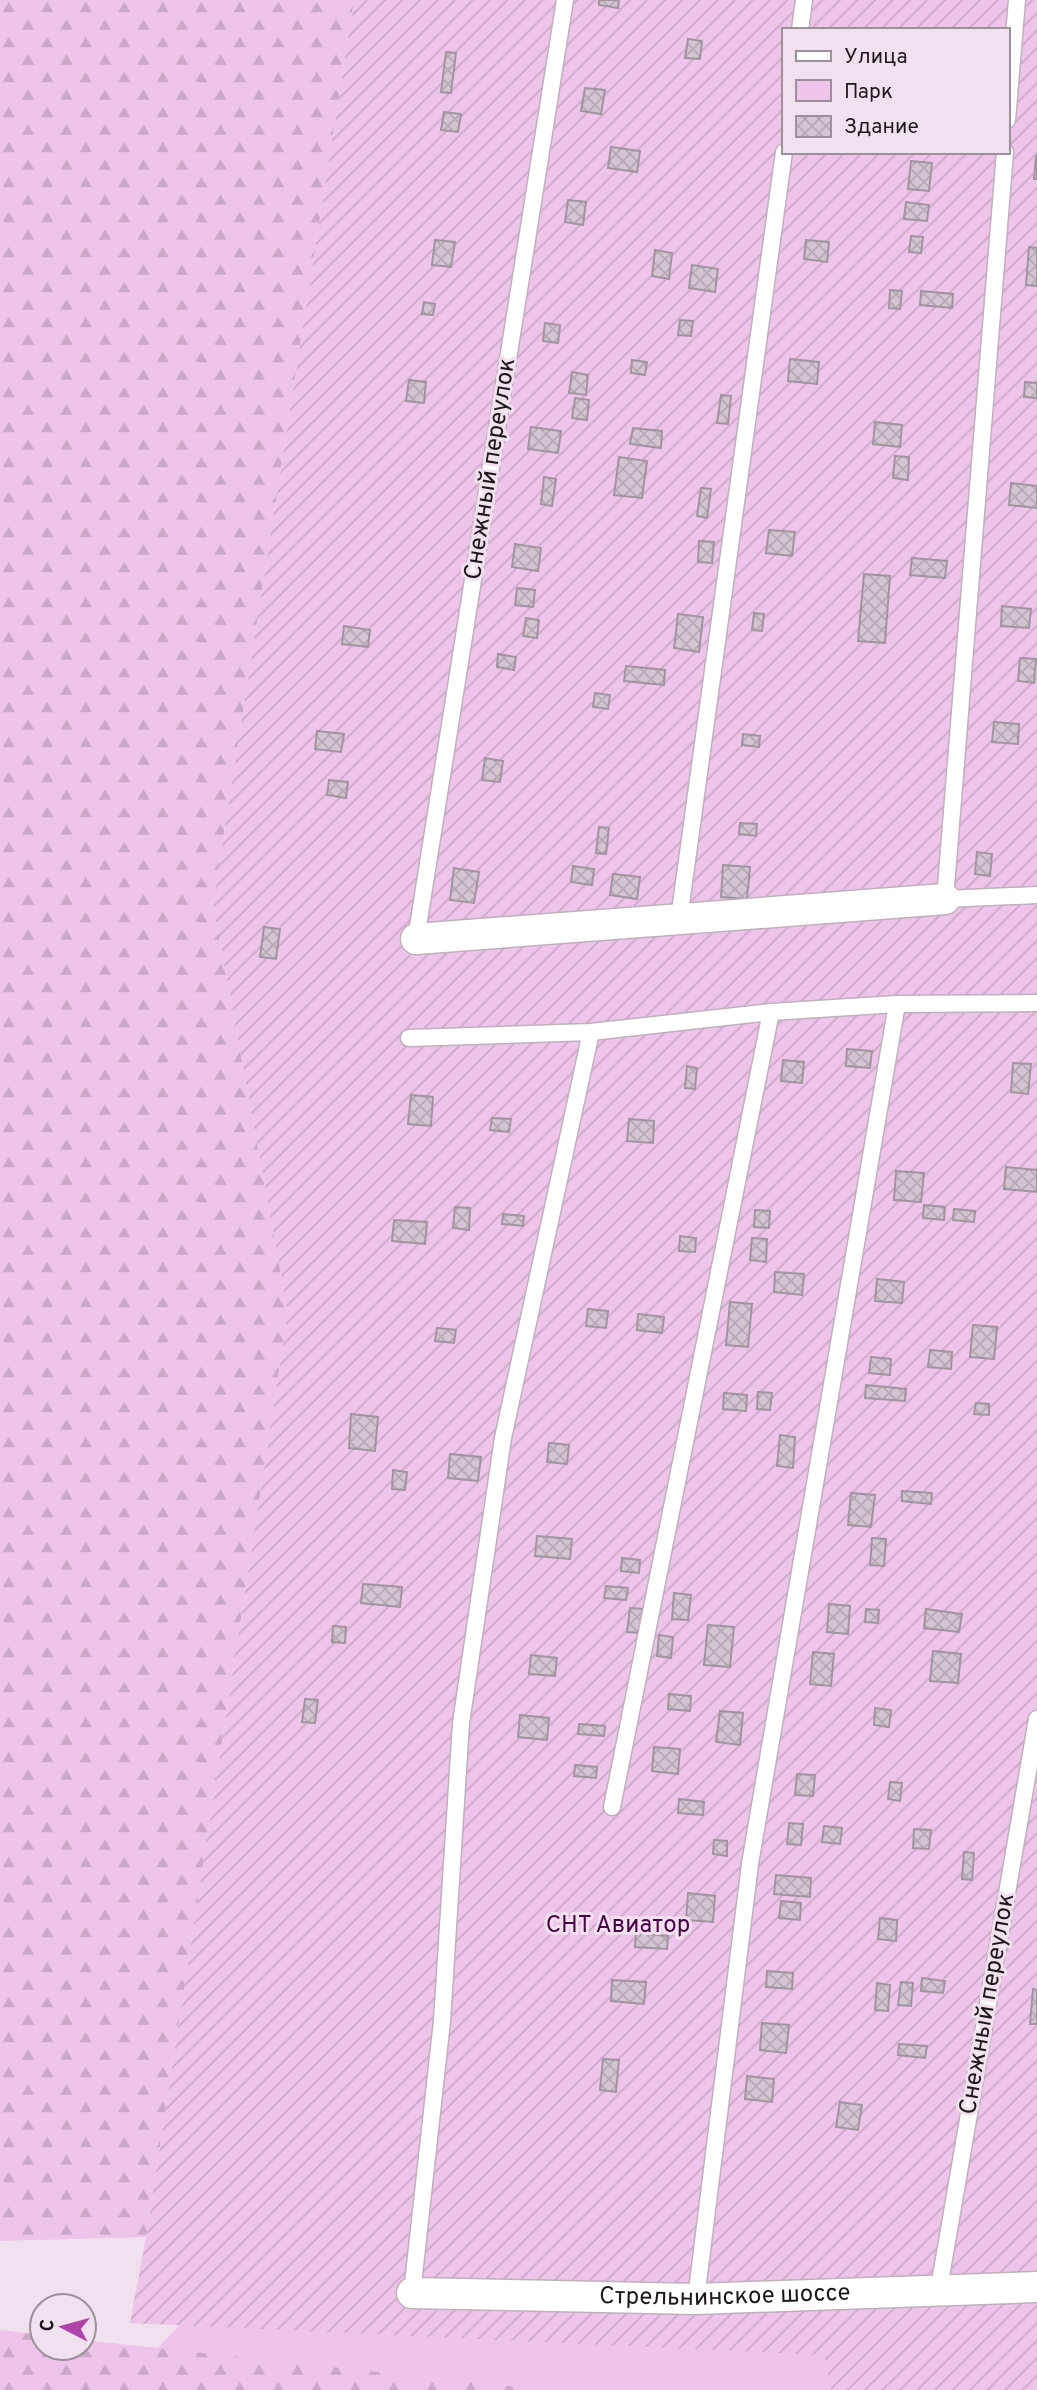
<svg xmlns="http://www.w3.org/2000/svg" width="1037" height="2390" viewBox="0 0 1037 2390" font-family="Overpass,sans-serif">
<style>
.green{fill:#eec4ea}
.forest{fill:url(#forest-firs)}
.garden{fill:url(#garden-furrows);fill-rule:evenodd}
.building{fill:url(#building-cross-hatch);stroke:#a293a0;stroke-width:2}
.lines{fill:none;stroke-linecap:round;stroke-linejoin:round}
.service-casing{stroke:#bfb0bd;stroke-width:19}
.minor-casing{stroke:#bfb0bd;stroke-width:33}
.service{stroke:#fff;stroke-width:16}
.minor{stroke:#fff;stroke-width:30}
.labels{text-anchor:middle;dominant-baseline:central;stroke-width:6;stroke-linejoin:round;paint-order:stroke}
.street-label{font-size:24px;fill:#1d171c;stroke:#f1e1ef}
.park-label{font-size:24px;fill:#4a0048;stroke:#f1e1ef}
</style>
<defs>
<pattern id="forest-firs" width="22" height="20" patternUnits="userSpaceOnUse" patternTransform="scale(1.75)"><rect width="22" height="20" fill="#eec4ea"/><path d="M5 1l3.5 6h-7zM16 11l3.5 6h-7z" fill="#cca8c8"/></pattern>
<pattern id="garden-furrows" width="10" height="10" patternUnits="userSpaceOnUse" patternTransform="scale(1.75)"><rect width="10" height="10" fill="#eec4ea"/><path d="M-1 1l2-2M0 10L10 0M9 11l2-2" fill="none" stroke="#cca8c8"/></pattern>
<pattern id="building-cross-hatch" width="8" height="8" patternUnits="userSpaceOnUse" patternTransform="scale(1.75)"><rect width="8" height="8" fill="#d4c4d2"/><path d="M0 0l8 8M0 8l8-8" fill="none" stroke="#b6a8b4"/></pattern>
</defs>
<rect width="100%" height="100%" fill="#f1e1ef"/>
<!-- green -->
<path class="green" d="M190,2314L731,2319L961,2390H545L157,2349Z"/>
<!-- forest -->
<path class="forest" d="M0,0H354L213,904L288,1312L146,2237L0,2241Z
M0,2330L42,2335V2348H84V2340L545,2390H0Z"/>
<!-- garden -->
<path class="garden" d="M354,0H1037V2390H831L824,2355L130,2323L146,2237L288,1312L213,904ZM783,30H1007V152H783Z"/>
<!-- building -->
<path class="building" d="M599,0H619L618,8L599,5Z
M688,39L702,41L700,59L685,58Z
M446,52L456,53L451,93L441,92Z
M585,88L605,90L601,114L581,111Z
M444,112L461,114L458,132L441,130Z
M611,147L640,151L637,172L608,168Z
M1036,156H1037V179H1034Z
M911,161L932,163L929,191L908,189Z
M568,200L586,202L583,225L565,222Z
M906,202L929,205L927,221L904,219Z
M911,236L923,237L921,253L909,252Z
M435,240L455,242L451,267L432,265Z
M806,240L829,242L827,262L804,259Z
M1029,247L1037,248V286L1026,285Z
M655,250L672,253L669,279L652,276Z
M692,265L718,269L715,292L689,288Z
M890,290L902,291L900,309L889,308Z
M921,291L953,294L952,308L920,305Z
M424,302L435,304L433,315L422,314Z
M680,320L693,321L691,336L678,335Z
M545,323L560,325L558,343L543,341Z
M790,359L819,362L817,384L788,381Z
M632,360L647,362L645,375L631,373Z
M572,372L588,375L586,395L569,393Z
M409,380L426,382L424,403L406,401Z
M1025,382L1037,383V398L1024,397Z
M721,395L731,396L728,424L717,423Z
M575,398L589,400L587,420L572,418Z
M875,422L902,425L900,447L873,444Z
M531,427L561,431L558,453L528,449Z
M633,428L662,431L661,448L630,444Z
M895,456L909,457L908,480L893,478Z
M619,457L647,461L642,498L614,495Z
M544,477L556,479L552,506L541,504Z
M1011,483L1037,486V508L1009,505Z
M701,488L711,489L707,518L697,516Z
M769,530L795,532L792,556L766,553Z
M699,541L714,542L712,563L698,562Z
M515,544L541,548L538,571L512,567Z
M912,558L947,561L945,578L910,575Z
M864,574L890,576L885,643L858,641Z
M517,588L535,590L533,607L515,605Z
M1002,606L1031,609L1029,628L1001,626Z
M754,613L764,614L762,631L752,630Z
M678,614L703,617L699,652L674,648Z
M526,618L539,620L537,638L523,636Z
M344,626L370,630L368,647L342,644Z
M498,654L516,657L514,670L497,667Z
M1020,658L1036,659L1034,683L1018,681Z
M626,666L665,670L664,685L624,681Z
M595,693L610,695L608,709L593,707Z
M994,722L1019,724L1018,744L992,742Z
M317,731L344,734L341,752L315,749Z
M743,734L760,736L759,747L742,745Z
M485,758L503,761L500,782L482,780Z
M329,780L348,782L346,798L327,795Z
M740,823L757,824L756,836L739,834Z
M599,827L609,828L606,854L596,853Z
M977,852L992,854L990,876L975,874Z
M723,865L750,867L747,899L721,897Z
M573,866L594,869L592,885L571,882Z
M454,868L479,872L474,903L450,900Z
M613,874L640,877L637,899L610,895Z
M264,927L280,929L276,959L260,957Z
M847,1049L872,1051L870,1068L846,1066Z
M783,1060L804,1062L802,1083L781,1081Z
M1013,1063L1031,1064L1028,1094L1011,1092Z
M687,1066L697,1068L695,1089L685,1088Z
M411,1095L433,1097L431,1126L408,1124Z
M492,1118L511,1119L509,1132L490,1130Z
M629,1119L654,1121L653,1143L627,1141Z
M1006,1167L1037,1170V1192L1004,1189Z
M896,1171L924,1173L921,1202L894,1200Z
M924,1205L945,1207L944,1220L923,1218Z
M455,1207L470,1208L469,1230L453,1228Z
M954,1209L975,1211L974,1222L953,1220Z
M755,1210L770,1211L769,1228L754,1227Z
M503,1214L524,1216L523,1226L502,1224Z
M394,1220L427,1222L425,1244L392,1241Z
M680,1236L696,1238L695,1252L679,1251Z
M752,1238L767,1239L766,1262L750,1260Z
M775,1272L804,1274L802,1295L774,1292Z
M877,1279L904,1282L902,1303L875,1301Z
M730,1302L752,1304L748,1347L726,1345Z
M588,1309L608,1311L606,1328L586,1326Z
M638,1314L664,1317L662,1333L637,1330Z
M973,1325L997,1327L994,1359L970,1357Z
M437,1328L456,1330L454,1343L435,1341Z
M930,1350L952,1352L951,1369L928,1367Z
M871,1357L891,1359L890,1375L869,1373Z
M866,1385L906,1389L905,1401L865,1398Z
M758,1392L772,1393L770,1410L757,1409Z
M724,1393L747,1395L746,1411L723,1409Z
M976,1403L989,1404V1415L974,1414Z
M351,1414L378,1417L375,1451L349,1448Z
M780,1435L795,1437L793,1468L777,1466Z
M549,1443L569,1445L567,1464L547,1462Z
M450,1454L481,1457L478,1481L448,1478Z
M393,1470L407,1472L405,1490L392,1489Z
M902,1491L932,1493L931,1504L902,1501Z
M851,1493L875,1495L871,1527L848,1525Z
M537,1536L572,1539L570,1559L535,1556Z
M872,1538L886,1539L884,1566L870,1565Z
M622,1558L640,1560L639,1573L621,1571Z
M363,1584L402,1587L400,1607L361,1603Z
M606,1586L628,1588L626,1600L604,1598Z
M674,1593L691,1595L688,1620L672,1619Z
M829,1604L850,1606L848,1634L827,1632Z
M630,1608L643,1609L641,1633L627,1632Z
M866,1609L879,1610L878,1623L865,1622Z
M926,1609L962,1614L959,1632L924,1628Z
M708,1625L734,1627L730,1667L704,1665Z
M333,1626L346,1627L345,1643L332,1642Z
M659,1635L673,1637L671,1658L657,1656Z
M933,1651L961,1654L958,1683L930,1681Z
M813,1652L834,1654L831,1686L810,1684Z
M531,1655L557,1658L555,1676L529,1674Z
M669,1694L691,1696L690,1711L668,1709Z
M305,1699L318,1700L315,1723L302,1722Z
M875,1708L891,1710L889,1727L874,1725Z
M720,1711L743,1713L740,1745L716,1742Z
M520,1715L549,1718L547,1740L518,1737Z
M579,1724L605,1726L604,1736L578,1734Z
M654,1747L680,1749L678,1774L652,1771Z
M575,1765L597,1767L596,1778L574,1776Z
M797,1774L815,1775L813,1796L795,1795Z
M890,1782L902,1783L900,1801L888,1799Z
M679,1799L704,1802L703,1815L678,1813Z
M789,1823L803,1824L801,1845L787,1844Z
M824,1826L842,1828L840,1844L822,1842Z
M914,1829L931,1830L929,1849L913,1848Z
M714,1840L727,1841V1856L713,1854Z
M964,1852L974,1853L972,1880L962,1879Z
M776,1875L811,1878L810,1897L774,1894Z
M688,1893L715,1896L713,1922L686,1920Z
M781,1901L801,1903L800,1920L779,1918Z
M880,1918L897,1920L896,1941L878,1939Z
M636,1933L668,1936L667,1949L635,1947Z
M767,1971L793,1973L792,1989L766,1987Z
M922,1978L945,1981L943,1993L921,1991Z
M612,1980L646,1982L644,2004L611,2001Z
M901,1982L913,1983L911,2006L898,2005Z
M877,1983L890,1985L888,2011L875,2010Z
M1033,1989L1037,1990V2024H1030Z
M762,2023L789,2025L786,2053L760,2050Z
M899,2044L927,2046L925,2058L898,2055Z
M603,2059L619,2060L616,2092L600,2090Z
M747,2076L774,2079L772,2102L745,2099Z
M840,2102L862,2105L858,2130L836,2127Z"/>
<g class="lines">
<!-- service casing -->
<g class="service-casing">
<path id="service" d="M800,30L804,0
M1007,120L1017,0
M1005,152L945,899L1037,895
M679,919L784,152
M416,939L565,0
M409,1038L591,1032L771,1012L897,1004L1037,1003
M612,1807L771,1012
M939,2288L1037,1719
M412,2293L442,2021L461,1723L503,1438L591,1032
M696,2299L750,1864L897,1004"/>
</g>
<!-- minor casing -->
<g class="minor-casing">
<g id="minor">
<path d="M416,939L945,899"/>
<path id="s1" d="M412,2293L696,2299L1037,2287"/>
</g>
</g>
<!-- service -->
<use href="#service" class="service"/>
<!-- minor -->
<use href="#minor" class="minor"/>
</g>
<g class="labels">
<!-- street labels -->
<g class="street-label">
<text transform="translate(491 469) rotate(-81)">Снежный переулок</text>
<text transform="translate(988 2004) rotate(-80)">Снежный переулок</text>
<text stroke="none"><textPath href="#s1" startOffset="313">Стрельнинское шоссе</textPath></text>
</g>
<!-- park labels -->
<g class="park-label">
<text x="618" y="1926">СНТ Авиатор</text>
</g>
</g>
<!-- legend -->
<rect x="782" y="28" width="228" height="126" fill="#f1e1ef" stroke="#9c909b" stroke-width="2"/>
<rect x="796" y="51" width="35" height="10" fill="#ffffff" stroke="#9c909b" stroke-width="2"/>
<text x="844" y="63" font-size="21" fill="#1d171c">Улица</text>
<rect x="796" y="80" width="35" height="21" fill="#eec4ea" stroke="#9c909b" stroke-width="2"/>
<text x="844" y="98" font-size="21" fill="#1d171c">Парк</text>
<rect x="796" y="116" width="35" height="21" fill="url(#building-cross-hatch)" stroke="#9c909b" stroke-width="2"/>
<text x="844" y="133" font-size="21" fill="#1d171c">Здание</text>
<!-- north arrow -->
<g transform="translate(63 2327) rotate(276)"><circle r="33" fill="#f1e1ef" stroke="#9c909b" stroke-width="2"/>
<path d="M0-5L12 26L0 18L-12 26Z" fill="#ad46a8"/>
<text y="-10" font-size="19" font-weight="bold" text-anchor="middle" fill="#1d171c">С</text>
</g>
</svg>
